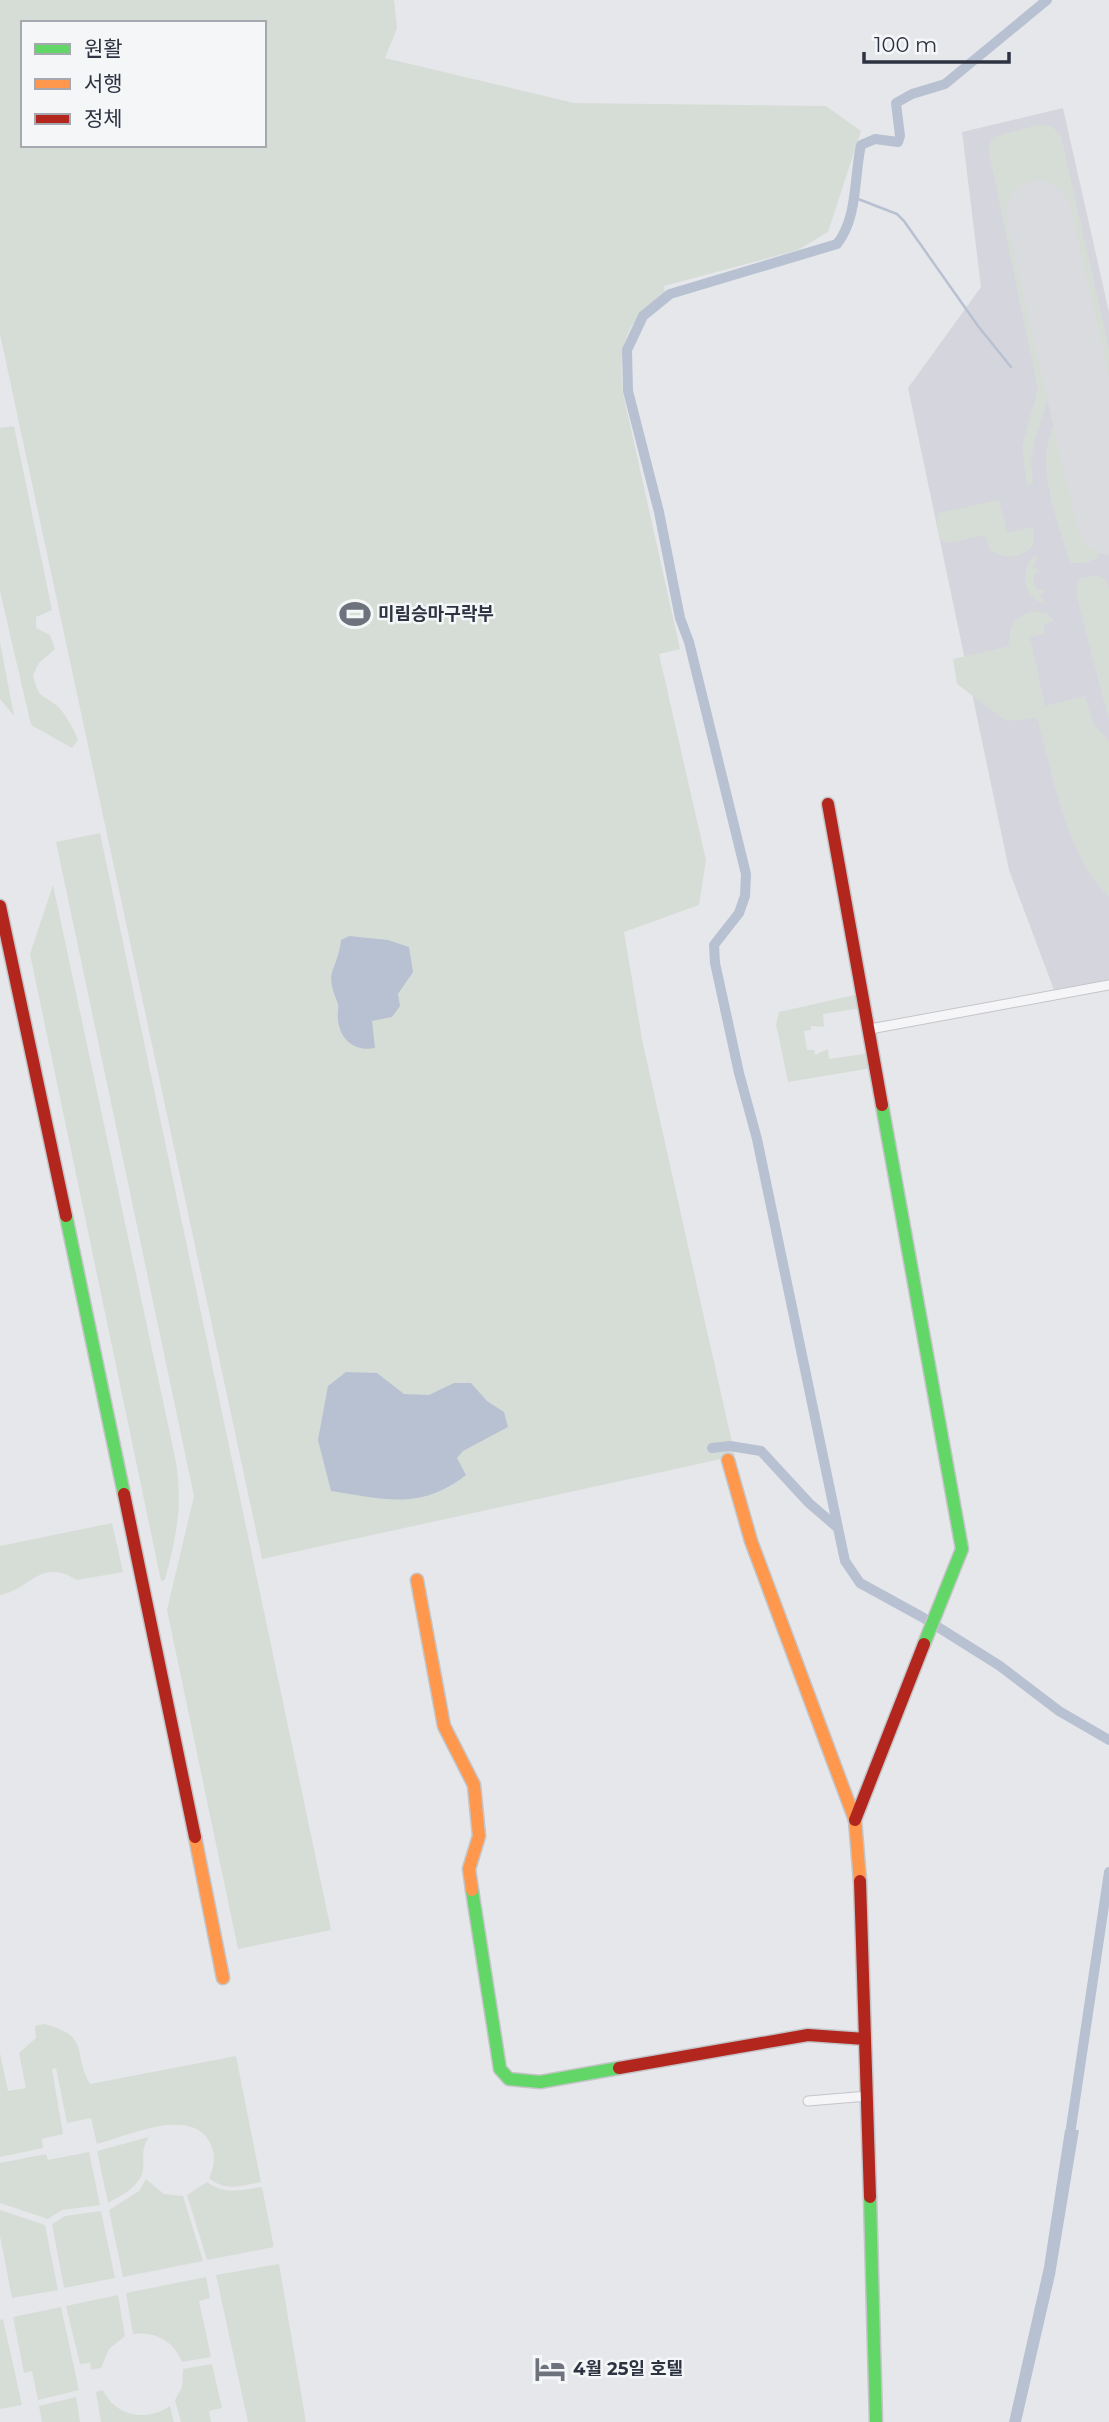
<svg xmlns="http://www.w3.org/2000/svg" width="1109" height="2422" viewBox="0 0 1109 2422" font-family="Montserrat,'Noto Sans KR',sans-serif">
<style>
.built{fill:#d5d6dd}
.green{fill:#d6ddd7;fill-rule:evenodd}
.water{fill:#b8c1d2}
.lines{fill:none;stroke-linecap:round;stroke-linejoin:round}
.stream{stroke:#b8c1d2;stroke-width:2.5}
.canal{stroke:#b8c1d2;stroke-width:10}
.runway{stroke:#dadbde;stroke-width:65}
.street-casing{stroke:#c4c5c8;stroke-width:11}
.fast-casing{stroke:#c4c5c8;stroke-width:15}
.slow-casing{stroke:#c4c5c8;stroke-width:15}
.jam-casing{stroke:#c4c5c8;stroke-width:15}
.street{stroke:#f5f5f7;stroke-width:9}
.fast{stroke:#63d668;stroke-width:12}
.slow{stroke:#ff974d;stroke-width:12}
.jam{stroke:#b3261e;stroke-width:12}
.labels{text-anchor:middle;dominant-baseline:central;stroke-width:5;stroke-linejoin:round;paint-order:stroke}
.poi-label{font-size:18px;font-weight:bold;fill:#2e3342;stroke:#f4f6f8;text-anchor:start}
</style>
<rect width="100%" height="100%" fill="#e6e7ea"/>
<!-- built -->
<path class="built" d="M1063,108L1109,312V980L1054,990L1009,870L908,388L981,287L962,132Z"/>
<!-- green -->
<path class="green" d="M0,0H394L397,28L385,58L574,103L826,106L861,131L828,232L798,250L664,286L665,293C625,321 618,345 623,393L680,649L659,654L706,860L699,905L624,932L643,1044L735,1456L262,1559L0,334ZM23,23H264V145H23Z
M1038,125L1051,126L1061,136L1109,349V448L1055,205L1023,211L1058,366L1034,443L1031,461L1033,483L1027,485L1022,447L1038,389L988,147L994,137Z
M1062,413L1070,416L1100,551L1098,558L1086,563H1071L1068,557C1056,512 1029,454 1062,413Z
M14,426L52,610L36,617V628L50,635L55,649L39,663L33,675C38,697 41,694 56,705C64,711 75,731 78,740L72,748L31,725L0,591V428Z
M999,500L1007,533L1034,527V544C1021,560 1006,559 990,550L985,535L949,543L940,540L936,522L939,513Z
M1035,555L1037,558L1033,567L1040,570L1034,575L1033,582L1037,589L1045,590L1040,597L1047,605C1023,598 1018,572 1035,555Z
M1097,575L1107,581L1109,589V720L1076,594L1079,579Z
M1035,611L1048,614L1054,621L1043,624L1045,633L1030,637L1045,706L1085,696L1093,723L1109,741V897C1067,858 1052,772 1037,718L1006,721L957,684L953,659L1010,646C1007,626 1016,615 1035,611Z
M0,642L14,716L0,699Z
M100,833L331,1930L238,1949L167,1610L194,1496L56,842Z
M53,885L176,1462C183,1508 176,1537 165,1580L161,1581L30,954Z
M859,994L862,1008L823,1014L824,1027L811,1026V1030L804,1031L807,1050H814L815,1055L828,1049L829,1059L870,1053L872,1068L788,1082L776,1024L779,1012Z
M112,1523L123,1572L77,1580C40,1557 33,1588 0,1595V1546Z
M44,2024C92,2036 72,2054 90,2084L236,2056L261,2182C242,2186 225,2192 209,2178C215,2166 216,2153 209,2141C189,2107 128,2136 97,2144L91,2118L67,2123L56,2068L52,2069L63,2134L42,2139L43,2148L0,2157V2053L8,2091L26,2088L19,2053L36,2038L35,2026Z
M149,2137C139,2151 146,2161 142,2174C137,2188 119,2197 108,2203L97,2151Z
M89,2152L100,2205L62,2210L48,2219L0,2203V2163L46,2154L48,2160Z
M146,2179L164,2194L183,2196L203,2261L123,2277L109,2210L139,2191Z
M207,2182C224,2195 241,2190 262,2187L274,2247L207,2260L187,2195Z
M0,2210L45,2225L58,2290L12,2298L0,2236Z
M101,2211L115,2278L64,2288L52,2224L65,2216Z
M279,2264L306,2422H248L216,2275Z
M206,2277L210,2298L199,2301L211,2357L182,2362C174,2341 155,2331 133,2334L126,2293Z
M118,2295L125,2336L109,2349L101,2368L91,2370L90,2363L80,2364L66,2306Z
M61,2307L79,2390L38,2400L32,2371L24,2373L13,2317Z
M3,2319L22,2405L0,2409V2320Z
M212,2364L222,2408L209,2411L211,2422H181L175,2400L182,2387L183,2369Z
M103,2390C116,2417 146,2422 170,2406L174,2422H101L96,2392Z
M76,2397L80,2422H42L39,2406Z"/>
<!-- water -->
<path class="water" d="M349,936L388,940L409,947L413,972L398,994L400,1006L392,1017L372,1021L375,1048C355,1052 340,1040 338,1020C337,1014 339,1008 338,1004C335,995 329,983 332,972C336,961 340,952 341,940Z
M346,1372L377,1373L404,1394L429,1395L454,1383H471L487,1401L504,1412L508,1427L463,1451L457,1458L466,1475C420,1511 384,1499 331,1491L318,1440L328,1386Z
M1065,2130H1079L1055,2275L1021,2422H1009L1044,2267Z"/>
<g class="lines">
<!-- stream -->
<path class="stream" d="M853,197L897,214L904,221L978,326L1011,367"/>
<!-- canal -->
<path class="canal" d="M712,1448L730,1446L761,1451L809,1503L838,1528L845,1561L860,1583L922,1617L1000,1666L1059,1711L1109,1740
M838,1528L757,1139L739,1073L715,963L714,945L739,913L745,896L746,874L689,642L680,618L659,512L628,391L627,350L643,316L670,294L837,244C858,218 854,176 861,145L875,139L898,142L900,136L896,103L912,94L945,84L1047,0
M1069,2141L1109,1872"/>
<!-- runway -->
<path class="runway" d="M1038,213L1109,522"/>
<!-- street casing -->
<g class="street-casing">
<path id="street" d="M870,1029L1109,985
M808,2101L868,2096"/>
</g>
<!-- fast casing -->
<g class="fast-casing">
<path id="fast" d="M882,1105L962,1549L924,1644
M66,1216L124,1494
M472,1890L500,2069L509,2079L540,2082L619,2068
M870,2197L876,2422"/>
</g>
<!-- slow casing -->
<g class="slow-casing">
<path id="slow" d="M728,1460L751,1541L855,1820L860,1881
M417,1580L444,1726L474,1785L479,1836L469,1869L472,1890
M195,1837L223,1978"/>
</g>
<!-- jam casing -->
<g class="jam-casing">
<path id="jam" d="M828,804L882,1105
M0,906L66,1216
M124,1494L195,1837
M855,1820L924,1644
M860,1881L870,2197
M619,2068L808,2035L865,2039"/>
</g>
<!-- street -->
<use href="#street" class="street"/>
<!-- fast -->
<use href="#fast" class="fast"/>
<!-- slow -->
<use href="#slow" class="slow"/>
<!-- jam -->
<use href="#jam" class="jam"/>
</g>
<!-- icons -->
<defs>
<g id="stadium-bare" transform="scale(2.415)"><path d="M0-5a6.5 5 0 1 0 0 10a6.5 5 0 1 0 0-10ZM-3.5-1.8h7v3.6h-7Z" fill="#6e727d" stroke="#f4f6f8" stroke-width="2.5" paint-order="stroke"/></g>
<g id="hotel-bare" transform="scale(2.415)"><path d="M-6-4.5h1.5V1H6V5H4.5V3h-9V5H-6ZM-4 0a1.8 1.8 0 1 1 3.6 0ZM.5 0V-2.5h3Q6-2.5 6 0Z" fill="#6e727d" stroke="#f4f6f8" stroke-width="2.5" paint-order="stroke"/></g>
</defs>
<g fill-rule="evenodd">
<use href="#stadium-bare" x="355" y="614"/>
<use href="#hotel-bare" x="550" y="2369"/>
</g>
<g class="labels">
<!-- poi labels -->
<g class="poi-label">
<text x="378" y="614">미림승마구락부</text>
<text x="573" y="2369">4월 25일 호텔</text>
</g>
</g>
<!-- legend -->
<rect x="21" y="21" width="245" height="126" fill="#f4f6f8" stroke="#a5a8af" stroke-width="2"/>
<rect x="35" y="44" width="35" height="10" fill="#63d668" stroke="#a5a8af" stroke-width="2"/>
<text x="84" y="56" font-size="21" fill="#2e3342">원활</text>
<rect x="35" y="79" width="35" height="10" fill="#ff974d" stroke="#a5a8af" stroke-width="2"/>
<text x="84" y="91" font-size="21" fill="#2e3342">서행</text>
<rect x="35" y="114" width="35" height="10" fill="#b3261e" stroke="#a5a8af" stroke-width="2"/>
<text x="84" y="126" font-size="21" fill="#2e3342">정체</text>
<!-- scale -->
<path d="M864 52v10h145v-10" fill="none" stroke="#2e3342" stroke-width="3.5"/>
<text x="874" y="52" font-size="21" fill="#2e3342" stroke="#f4f6f8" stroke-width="5" paint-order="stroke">100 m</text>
</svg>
